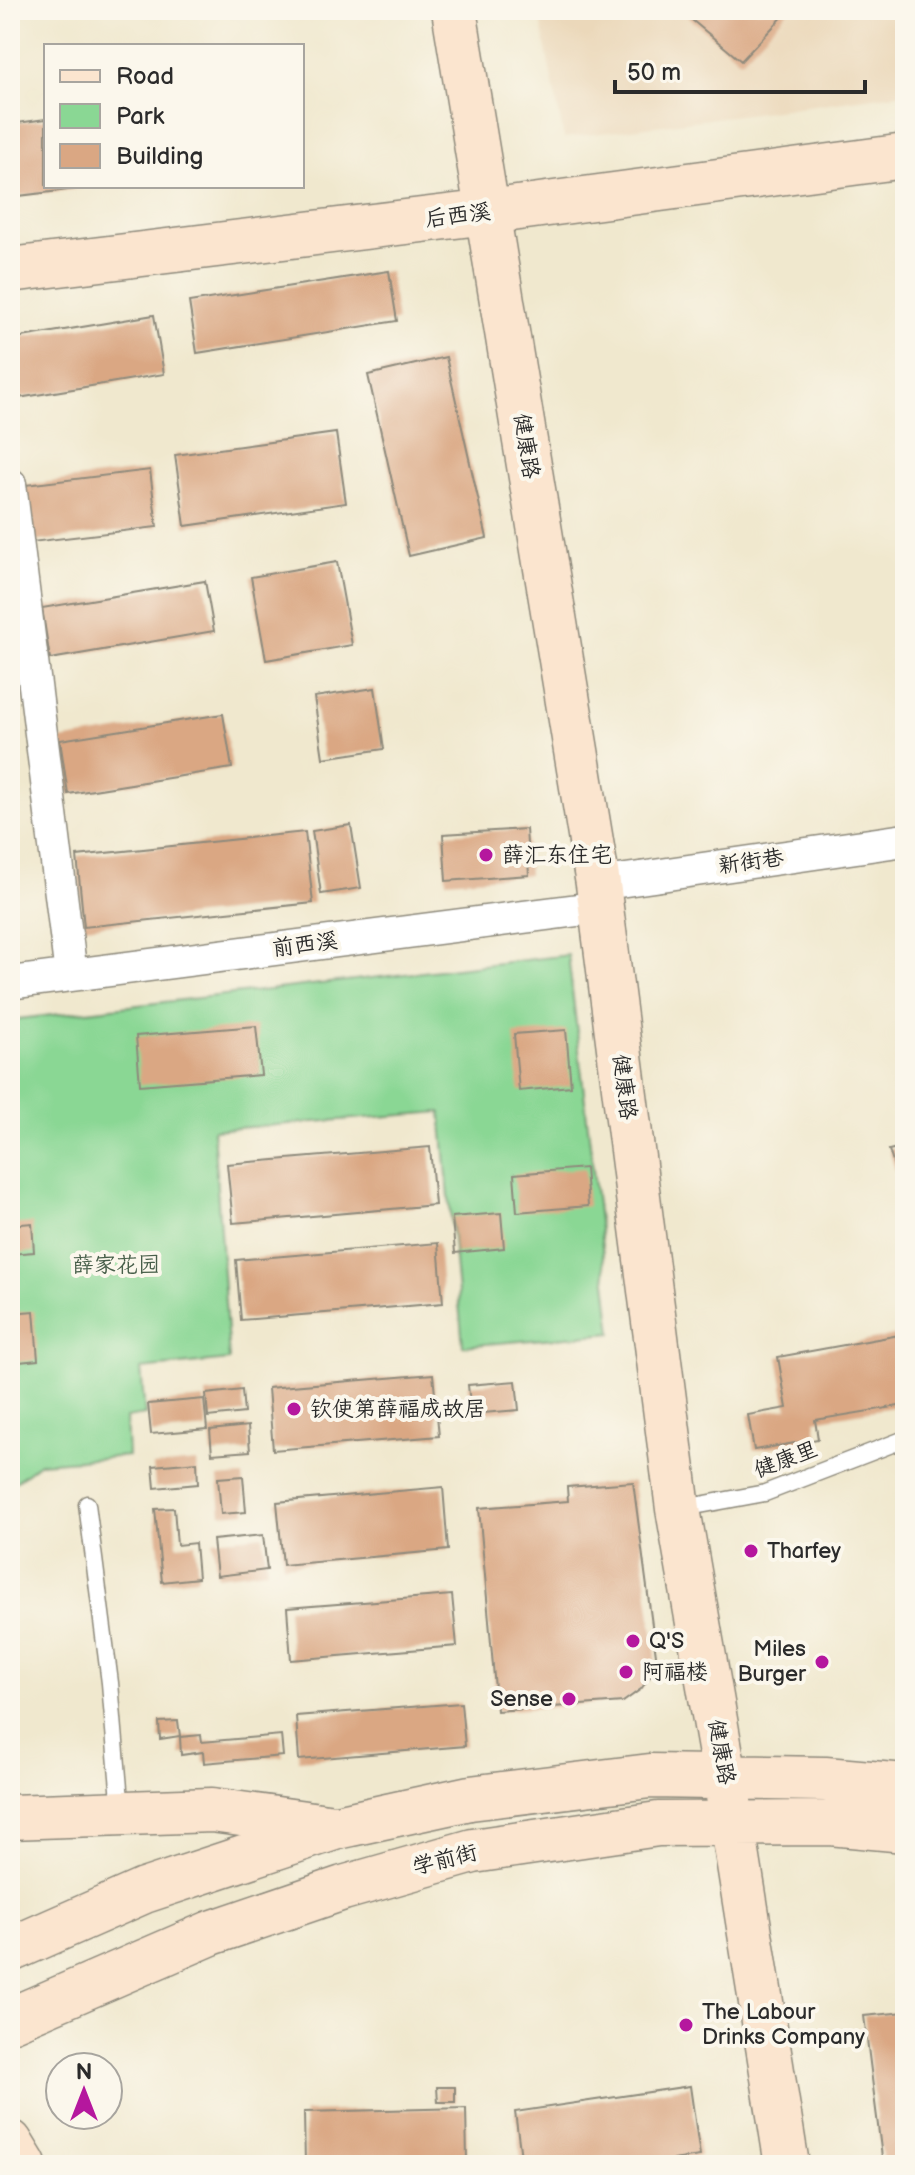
<svg xmlns="http://www.w3.org/2000/svg" width="915" height="2175" viewBox="0 0 915 2175" font-family="'Balsamiq Sans','LXGW WenKai TC',sans-serif">
<style>
.built{fill:#ebd8ba}
.green{fill:#8ad794;stroke:#5a8160;stroke-width:2}
.building{fill:#daa783}
.lines{fill:none;stroke-linecap:round;stroke-linejoin:round}
.lane-casing{stroke:#8e8a7c;stroke-width:19}
.street-casing{stroke:#8e8a7c;stroke-width:35}
.secondary-casing{stroke:#8e8a7c;stroke-width:47}
.lane{stroke:#fff;stroke-width:16}
.street{stroke:#fff;stroke-width:32}
.secondary{stroke:#fbe5cf;stroke-width:44}
.poi-dot{fill:#b5179e;stroke:#fbf7ec;stroke-width:3}
.labels{text-anchor:middle;dominant-baseline:central;stroke-width:8;stroke-linejoin:round;paint-order:stroke}
.street-label{font-size:22px;fill:#2b2b2b;stroke:#fbf7ec}
.poi-label{font-size:22px;fill:#2b2b2b;stroke:#fbf7ec;text-anchor:start}
.park-label{font-size:22px;fill:#485f4a;stroke:#fbf7ec}
</style>
<rect width="100%" height="100%" fill="#fbf7ec"/>
<filter id="ink" filterUnits="userSpaceOnUse"><feTurbulence type="fractalNoise" baseFrequency=".0125" numOctaves="2"/><feDisplacementMap in="SourceGraphic" scale="16" xChannelSelector="R" yChannelSelector="G"/><feConvolveMatrix kernelMatrix="1 2 1 2 8 2 1 2 1" color-interpolation-filters="sRGB"/></filter>
<filter id="wash" filterUnits="userSpaceOnUse"><feTurbulence type="fractalNoise" baseFrequency=".006" numOctaves="4" result="noise"/><feDisplacementMap in="SourceGraphic" scale="32" xChannelSelector="R" yChannelSelector="G"/><feGaussianBlur stdDeviation="1.8" result="paint"/><feColorMatrix in="noise" values="0 0 0 0 0 0 0 0 0 0 0 0 0 0 0 0 0 1.4 0 .05"/><feComposite in="paint" operator="in"/></filter>
<g filter="url(#wash)">
<rect width="100%" height="100%" fill="#f0e8ce"/>
<!-- built -->
<path class="built" d="M538,10H905V93L564,138Z"/>
<!-- green -->
<path class="green" d="M568,955L612,1333L463,1346L441,1112L213,1130L229,1360L141,1369L145,1415L126,1418L128,1456L40,1463L10,1486V1020Z"/>
<g id="blocks">
<!-- building -->
<path class="building" d="M680,10H789L741,61Z
M46,119V186L84,188L10,197V124Z
M389,271L397,321L197,353L189,302Z
M154,315L164,374L18,398L10,339Z
M446,357L487,538L409,556L368,375Z
M336,433L346,503L185,526L175,455Z
M150,470L157,527L32,542L25,485Z
M337,562L352,645L266,660L251,577Z
M205,581L214,631L50,659L42,608Z
M375,688L384,749L323,758L314,697Z
M223,714L232,768L68,794L60,740Z
M351,825L361,888L321,894L312,831Z
M526,829L529,875L446,881L443,834Z
M305,832L313,903L84,927L77,856Z
M256,1026L261,1075L140,1085L136,1036Z
M566,1030L571,1086L519,1091L514,1034Z
M905,1116V1137H904L899,1118Z
M905,1146V1176L898,1178L889,1150Z
M430,1147L435,1205L233,1223L227,1164Z
M585,1168L588,1206L517,1212L514,1174Z
M501,1213L504,1248L455,1253L452,1217Z
M32,1223L34,1252L10,1254V1225Z
M438,1243L443,1303L241,1320L236,1260Z
M34,1311L38,1360L10,1363V1313Z
M905,1334V1405L815,1420L818,1439L754,1450L748,1415L787,1408L778,1357Z
M433,1374L439,1436L273,1450L268,1388Z
M516,1381L519,1410L471,1414L468,1385Z
M242,1390L244,1413L208,1417L206,1394Z
M204,1399L207,1429L151,1434L148,1404Z
M248,1426L250,1451L212,1454L210,1430Z
M197,1462L198,1484L155,1488L153,1466Z
M243,1476L246,1512L221,1514L218,1478Z
M633,1482L656,1655L652,1674L641,1689L623,1702L497,1711L479,1508L568,1501L567,1487Z
M443,1487L448,1550L283,1565L277,1502Z
M174,1508L177,1545L195,1543L198,1578L162,1582L155,1509Z
M263,1535L267,1570L217,1576L213,1540Z
M452,1595L457,1646L291,1660L287,1608Z
M461,1703L465,1746L299,1760L296,1716Z
M178,1721L180,1736L160,1739L159,1722Z
M201,1735L202,1742L281,1735L283,1756L204,1763L203,1752L181,1755L180,1737Z
M905,2012V2165H883L864,2016Z
M690,2086L700,2156L639,2165H522L515,2112Z
M437,2087H455V2102H438Z
M466,2108L467,2162L305,2165L304,2112Z"/>
</g>
</g>
<g filter="url(#ink)">
<use href="#blocks" fill-opacity="0" stroke="#8e8a7c" stroke-width="2"/>
<g class="lines">
<!-- lane casing -->
<g class="lane-casing">
<path id="lane" d="M87,1504L110,1683L121,1812
M678,1509L765,1493L905,1439"/>
</g>
<!-- street casing -->
<g class="street-casing">
<path id="street" d="M10,484L71,975
M598,884L905,840
M10,983L601,907"/>
</g>
<!-- secondary casing -->
<g class="secondary-casing">
<path id="secondary" d="M454,10L598,884L678,1509L725,1777L787,2165
M10,270L488,212L905,156
M10,1817L212,1810L327,1826
M10,1950L144,1891L337,1827L470,1798L650,1776L825,1779L905,1786
M10,2020L211,1933L343,1888L473,1851L658,1824L830,1823L905,1830
M10,2142L24,2165"/>
</g>
<!-- lane -->
<use href="#lane" class="lane"/>
<!-- street -->
<use href="#street" class="street"/>
<!-- secondary -->
<use href="#secondary" class="secondary"/>
</g>
</g>
<!-- markers -->
<g class="poi-dot">
<circle cx="486" cy="855" r="8"/>
<circle cx="294" cy="1409" r="8"/>
<circle cx="751" cy="1551" r="8"/>
<circle cx="633" cy="1641" r="8"/>
<circle cx="822" cy="1662" r="8"/>
<circle cx="626" cy="1672" r="8"/>
<circle cx="569" cy="1699" r="8"/>
<circle cx="686" cy="2025" r="8"/>
</g>
<g class="labels">
<!-- street labels -->
<g class="street-label">
<text transform="translate(458 216) rotate(-7)">后西溪</text>
<text transform="translate(526 446) rotate(81)">健康路</text>
<text transform="translate(751 862) rotate(-8)">新街巷</text>
<text transform="translate(305 945) rotate(-7)">前西溪</text>
<text transform="translate(624 1087) rotate(83)">健康路</text>
<text transform="translate(786 1460) rotate(-20)">健康里</text>
<text transform="translate(721 1752) rotate(80)">健康路</text>
<text transform="translate(445 1860) rotate(-14)">学前街</text>
</g>
<!-- poi labels -->
<g class="poi-label">
<text x="502" y="855">薛汇东住宅</text>
<text x="310" y="1409">钦使第薛福成故居</text>
<text x="767" y="1551">Tharfey</text>
<text x="649" y="1641">Q'S</text>
<text x="806" y="1649" text-anchor="end">Miles<tspan x="806" dy="25">Burger</tspan></text>
<text x="642" y="1672">阿福楼</text>
<text x="553" y="1699" text-anchor="end">Sense</text>
<text x="702" y="2012">The Labour<tspan x="702" dy="25">Drinks Company</tspan></text>
</g>
<!-- park labels -->
<g class="park-label">
<text x="116" y="1265">薛家花园</text>
</g>
</g>
<!-- margin -->
<rect width="915" height="2175" fill="none" stroke="#fbf7ec" stroke-width="40"/>
<!-- legend -->
<rect x="44" y="44" width="260" height="144" fill="#fbf7ec" stroke="#a8a59f" stroke-width="2"/>
<rect x="60" y="70" width="40" height="12" fill="#fbe5cf" stroke="#a8a59f" stroke-width="2"/>
<text x="116" y="84" font-size="24" fill="#2b2b2b">Road</text>
<rect x="60" y="104" width="40" height="24" fill="#8ad794" stroke="#a8a59f" stroke-width="2"/>
<text x="116" y="124" font-size="24" fill="#2b2b2b">Park</text>
<rect x="60" y="144" width="40" height="24" fill="#daa783" stroke="#a8a59f" stroke-width="2"/>
<text x="116" y="164" font-size="24" fill="#2b2b2b">Building</text>
<!-- north arrow -->
<g transform="translate(84 2091)"><circle r="38" fill="#fbf7ec" stroke="#a8a59f" stroke-width="2"/>
<path d="M0-6L14 30L0 20L-14 30Z" fill="#b5179e"/>
<text y="-12" font-size="22" font-weight="bold" text-anchor="middle" fill="#2b2b2b">N</text>
</g>
<!-- scale -->
<path d="M615 80v12h250v-12" fill="none" stroke="#2b2b2b" stroke-width="4"/>
<text x="627" y="80" font-size="24" fill="#2b2b2b" stroke="#fbf7ec" stroke-width="6" paint-order="stroke">50 m</text>
</svg>
